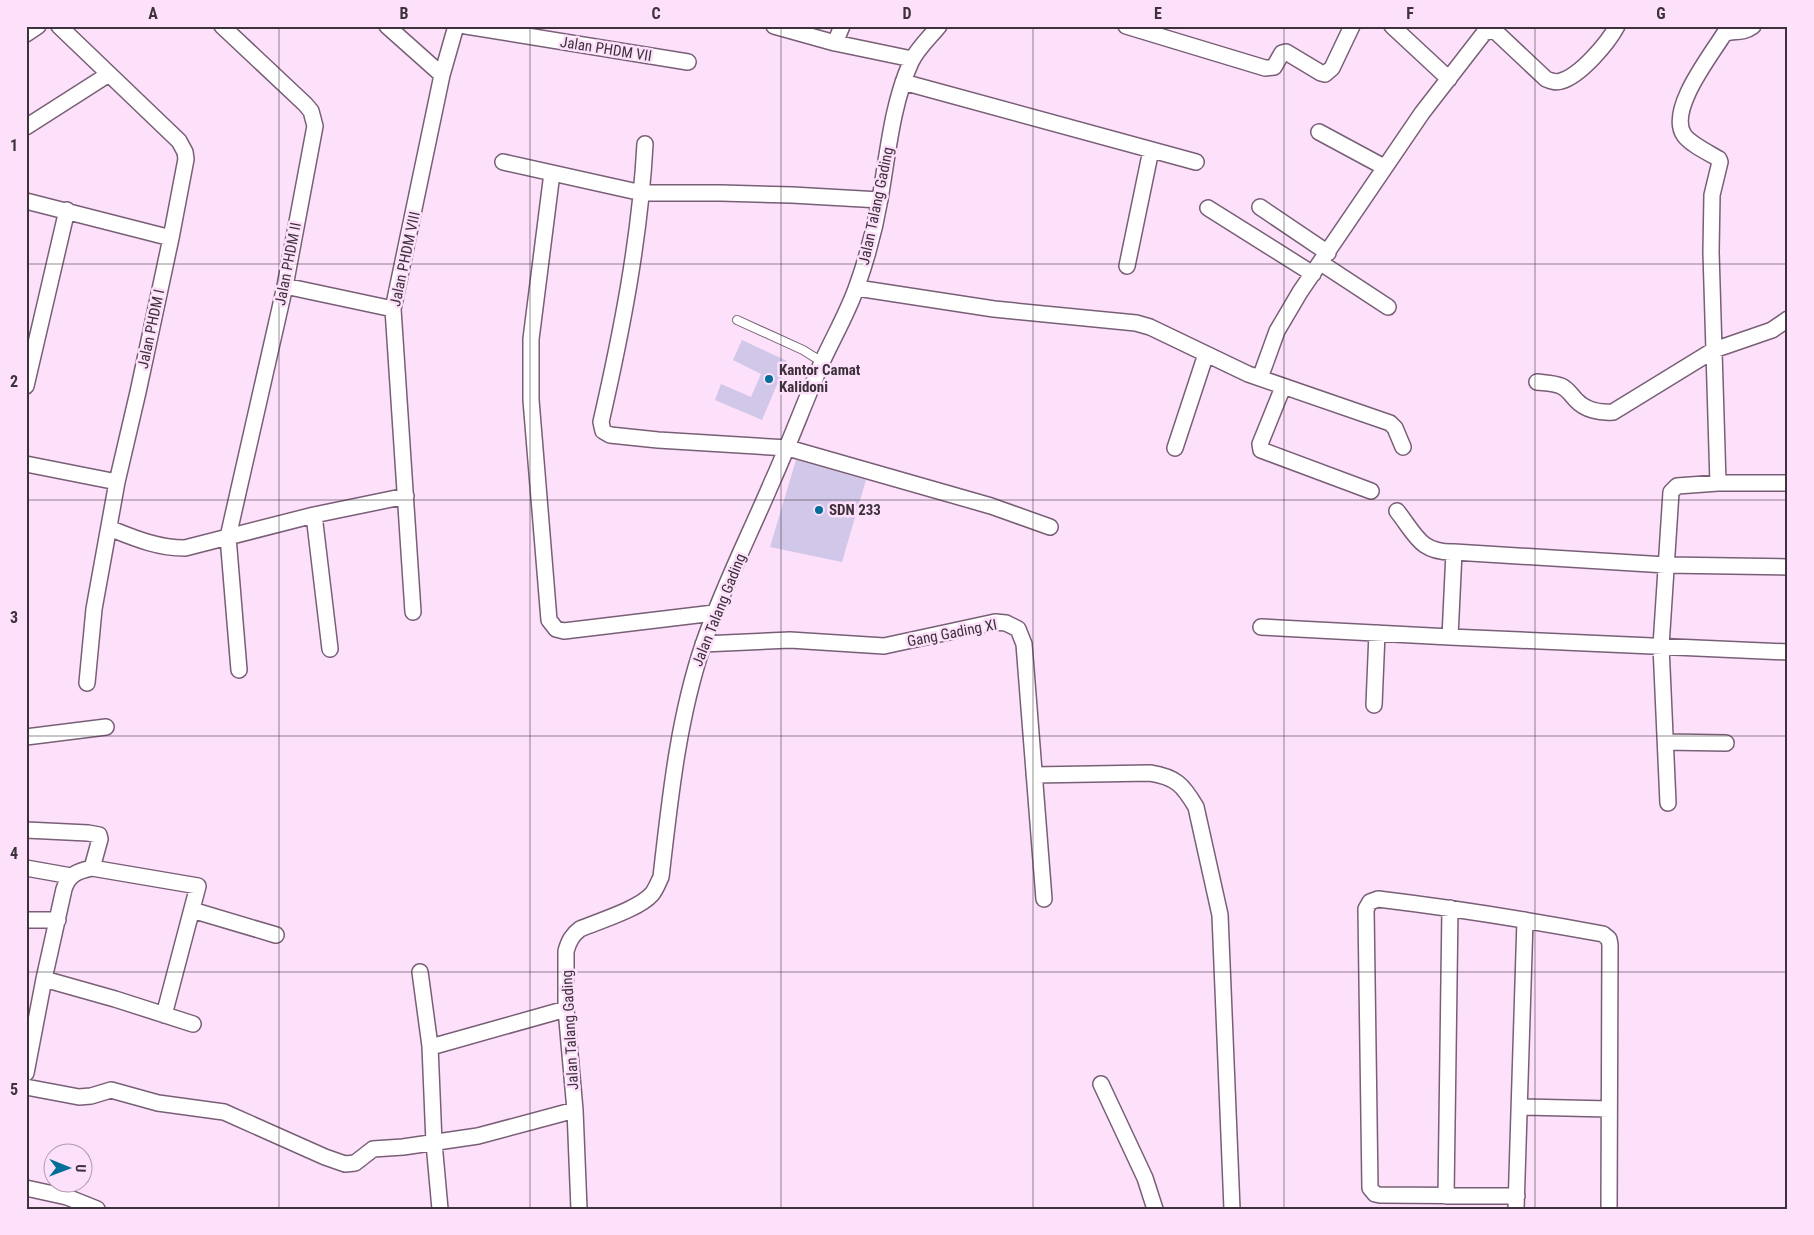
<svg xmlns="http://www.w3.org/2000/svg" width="1814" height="1235" viewBox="0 0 1814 1235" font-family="'Roboto Condensed',sans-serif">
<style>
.building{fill:#d0c7e9}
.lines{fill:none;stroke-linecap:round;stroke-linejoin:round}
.service-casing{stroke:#785f76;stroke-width:10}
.minor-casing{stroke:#785f76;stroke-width:18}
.service{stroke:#fff;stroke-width:8}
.minor{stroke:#fff;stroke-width:15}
.grid{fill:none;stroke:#3d323c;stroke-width:1;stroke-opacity:0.55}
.poi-dot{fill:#026e9a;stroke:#fde0fa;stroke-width:2}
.labels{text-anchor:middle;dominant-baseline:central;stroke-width:5;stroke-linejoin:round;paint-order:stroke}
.street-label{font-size:15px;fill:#3d323c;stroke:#fde0fa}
.poi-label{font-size:15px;font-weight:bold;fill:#3d323c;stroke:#fde0fa;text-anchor:start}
.neatline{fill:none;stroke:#3d323c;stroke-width:2}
.grid-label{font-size:16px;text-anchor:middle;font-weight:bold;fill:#3d323c}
</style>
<rect width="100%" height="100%" fill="#fde0fa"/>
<!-- building -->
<path class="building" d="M742,340L787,361L762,420L715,400L721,384L751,397L761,374L733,360Z
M796,460L866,480L842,562L770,547Z"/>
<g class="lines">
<!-- service casing -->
<g class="service-casing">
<path id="service" d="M737,320L803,350L822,362"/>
</g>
<!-- minor casing -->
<g class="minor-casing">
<path id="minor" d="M59,26L179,141L185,152L186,159L171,238L138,392L117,482L94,609L87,683
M222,26L305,104L311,111L315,126L285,286L228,537L239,670
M387,26L442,75
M466,26L688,62
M774,26L835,43L912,59
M1126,26L1265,68L1274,67L1282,53L1286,52L1321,73L1325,74L1332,68L1352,26
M1392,26L1449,79
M26,34L38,26
M835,43L842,26
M903,82L1196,162
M26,127L109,74
M1319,132L1384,167
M645,144C640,238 622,330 601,422L603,431L610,435L658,440L788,448L991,506L1050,527
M503,162L642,193H721L792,195L880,200
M552,173L531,339V400L549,620L556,629L564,631L714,613
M26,201L171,238
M1260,207L1328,253
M1208,208L1313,274
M1321,263L1388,307
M1127,266L1151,150
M285,286L393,309
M857,288L994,309L1136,323L1150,327L1248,374L1390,423L1395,428L1403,447
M1260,378L1277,331L1300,292L1422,113L1484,33L1492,30L1495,31L1546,79C1551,81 1556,83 1561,81C1580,76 1608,43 1617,26
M1537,382C1545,383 1554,383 1561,386C1568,389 1571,395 1576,400C1585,410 1600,413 1613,412L1714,350L1772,330L1788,319
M26,386L67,210
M1283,387L1260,444L1261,450L1371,491
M1175,448L1206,354
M26,464L117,482
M1718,483L1711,252L1712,195L1720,162L1719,159C1709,153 1690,144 1684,135C1667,110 1712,54 1724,34C1735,29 1740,35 1753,26
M1397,511C1416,535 1420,553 1454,552
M314,515L330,649
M109,528C134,538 157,548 185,548L314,515L406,496
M413,612L393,309L442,75L456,26
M1261,627L1450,637L1788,652
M1450,637L1454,552L1666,565L1788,567
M703,644L790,640L884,646L995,622L1006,623L1018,629L1024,644L1044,899
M1374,705L1377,633
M26,737L106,727
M1666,742L1726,743
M1034,775L1150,773C1176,777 1183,785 1196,807L1220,915L1232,1209
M1668,803L1661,646L1671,492L1677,486L1718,483H1788
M26,830L88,833L99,835L100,839L92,868C78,871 69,874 64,889L44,979L26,1073
M26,868L71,876
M92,868L198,886L164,1015
M192,910L276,935
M26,920H58
M420,972L430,1046L438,1045L566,1009
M44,979L115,999L193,1024
M430,1046L434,1143L440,1209
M1101,1084L1145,1178L1155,1209
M26,1087L79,1097L91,1096L111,1090L158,1103L224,1112L325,1157L345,1164L355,1163L373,1149L403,1147L478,1136L575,1110
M1520,1107L1609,1109
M26,1188L67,1197L97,1209
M1446,1196L1450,908
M1517,1196L1380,1195L1375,1194L1370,1188L1366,909L1370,902L1378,899C1453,908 1528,920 1603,934L1609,939L1610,945L1609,1209
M579,1209L575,1110L566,1009V951C569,941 572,935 580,929C599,921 639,909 652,894C656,889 658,883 661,877C670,799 678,719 703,645C722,589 749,536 772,482C790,442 805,401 823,360C834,336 848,312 857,286C867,258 875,228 880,199C888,153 892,104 911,62C917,49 930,37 939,26
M1516,1209L1525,920"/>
</g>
<!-- service -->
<use href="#service" class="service"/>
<!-- minor -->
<use href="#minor" class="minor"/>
</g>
<!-- grid -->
<path class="grid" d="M279,26V1209M530,26V1209M781,26V1209M1033,26V1209M1284,26V1209M1535,26V1209M26,264H1788M26,500H1788M26,736H1788M26,972H1788"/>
<!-- markers -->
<g class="poi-dot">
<circle cx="769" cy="379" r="5"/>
<circle cx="819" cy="510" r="5"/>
</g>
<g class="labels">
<!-- street labels -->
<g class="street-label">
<text transform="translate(606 49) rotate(9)">Jalan PHDM VII</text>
<text transform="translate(876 206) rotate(-78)">Jalan Talang Gading</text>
<text transform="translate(405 259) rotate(-78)">Jalan PHDM VIII</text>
<text transform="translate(288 264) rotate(-79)">Jalan PHDM II</text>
<text transform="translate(151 329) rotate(-78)">Jalan PHDM I</text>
<text transform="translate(719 610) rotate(-68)">Jalan Talang Gading</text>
<text transform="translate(952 633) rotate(-11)">Gang Gading XI</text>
<text transform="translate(570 1030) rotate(-93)">Jalan Talang Gading</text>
</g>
<!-- poi labels -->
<g class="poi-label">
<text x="779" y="370">Kantor Camat<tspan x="779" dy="17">Kalidoni</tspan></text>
<text x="829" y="510">SDN 233</text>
</g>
</g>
<!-- border -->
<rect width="1814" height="1235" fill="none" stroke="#fde0fa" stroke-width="55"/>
<!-- north arrow -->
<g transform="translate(68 1168) rotate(91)"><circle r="24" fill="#fde0fa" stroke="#b09aae"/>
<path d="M0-4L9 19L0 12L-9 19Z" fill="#026e9a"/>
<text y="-8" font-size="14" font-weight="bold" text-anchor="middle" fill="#3d323c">U</text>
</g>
<rect x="28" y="28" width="1758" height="1180" class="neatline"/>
<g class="grid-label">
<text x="153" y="19">A</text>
<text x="404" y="19">B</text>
<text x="656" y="19">C</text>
<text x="907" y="19">D</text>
<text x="1158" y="19">E</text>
<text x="1410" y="19">F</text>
<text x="1661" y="19">G</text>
<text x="14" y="151">1</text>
<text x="14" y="387">2</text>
<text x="14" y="623">3</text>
<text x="14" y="859">4</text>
<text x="14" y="1095">5</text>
</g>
</svg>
